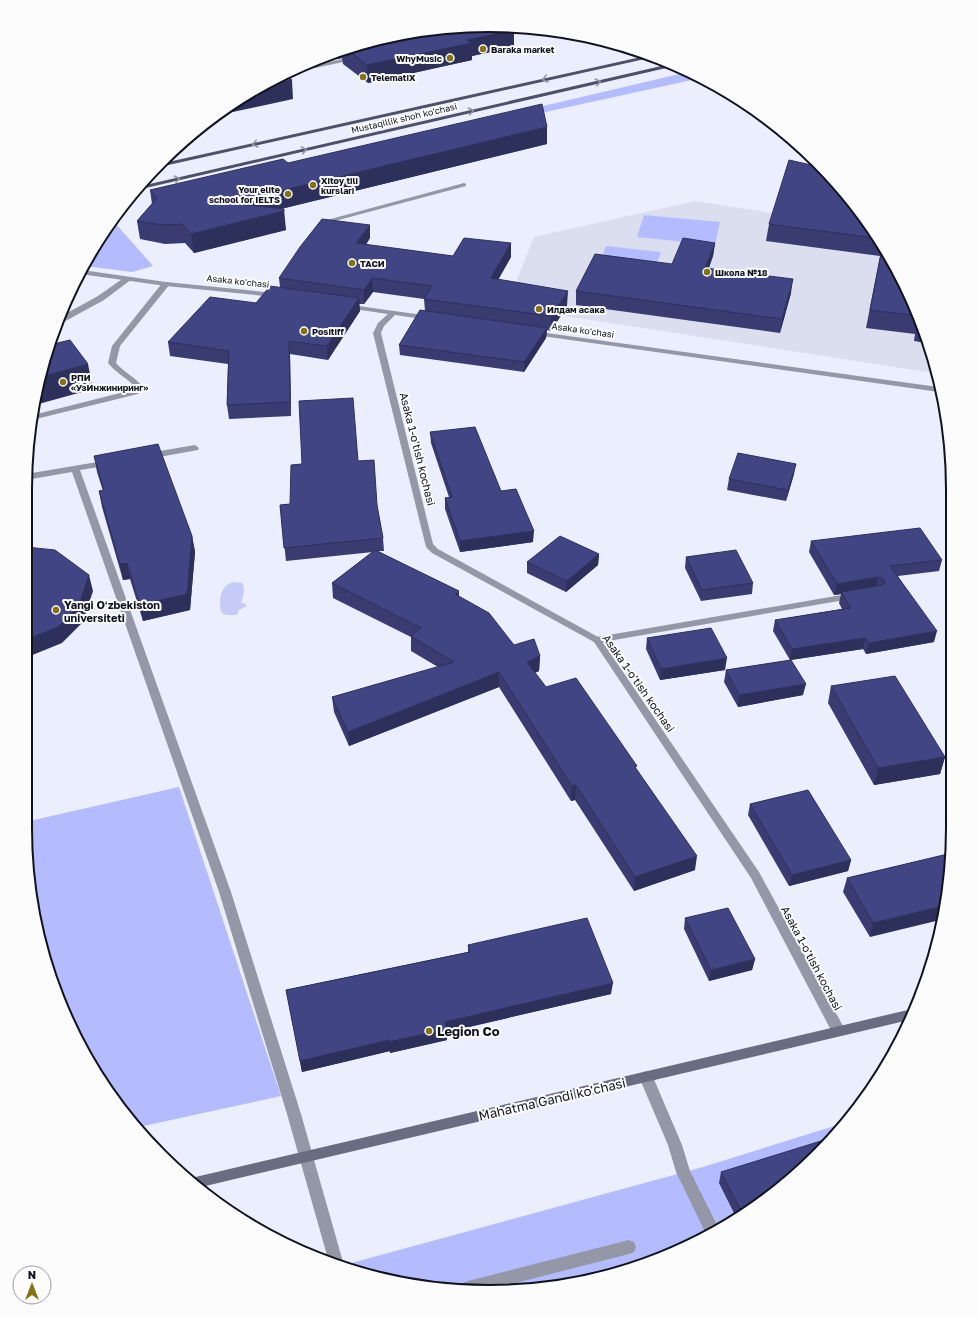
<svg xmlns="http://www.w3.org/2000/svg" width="978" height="1317" viewBox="0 0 978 1317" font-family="'Golos Text',sans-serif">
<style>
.built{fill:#dbdeee}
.green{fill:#b4bcff}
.water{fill:#c5cbf6}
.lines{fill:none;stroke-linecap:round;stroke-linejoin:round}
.lane{fill:#9497a6;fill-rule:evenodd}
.street{fill:#9497a6;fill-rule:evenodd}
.secondary{fill:#6a6d82;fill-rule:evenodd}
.primary{fill:#4c5069;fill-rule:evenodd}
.wall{fill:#393b71}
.shaded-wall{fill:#2e305c}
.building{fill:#424583;stroke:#2e305c}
.oneway{stroke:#9295a4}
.poi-dot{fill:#837314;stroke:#fcfcfc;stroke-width:1.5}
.labels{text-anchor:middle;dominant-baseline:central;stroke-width:4;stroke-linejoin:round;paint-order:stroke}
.far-poi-label{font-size:9px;font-weight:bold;fill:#10121e;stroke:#fcfcfc;text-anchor:start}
.far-street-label{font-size:9px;fill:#10121e;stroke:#fcfcfc}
.street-label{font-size:11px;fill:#10121e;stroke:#fcfcfc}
.poi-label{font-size:11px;font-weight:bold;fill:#10121e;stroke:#fcfcfc;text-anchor:start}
.near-poi-label{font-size:13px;font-weight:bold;fill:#10121e;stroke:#fcfcfc;text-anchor:start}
.near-street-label{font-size:13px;fill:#10121e;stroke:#fcfcfc}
.rim{fill:none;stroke:#10121e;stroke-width:2}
</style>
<rect width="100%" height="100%" fill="#ebeefc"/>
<!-- built -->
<path class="built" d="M695,201L869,228L918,312L934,373L506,307L534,237Z"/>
<!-- green -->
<path class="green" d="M688,72L701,78L491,124L484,120Z
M644,215L720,222L715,245L637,237Z
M115,223L153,266L132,272L85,266L103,231L109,225Z
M606,246L661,252L657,263L602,257Z
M179,787L281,1096L139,1127L87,1060L41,948L25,822Z
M847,1122L838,1134L771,1196L666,1257L609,1276L520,1291L398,1283L344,1265L703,1167Z"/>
<!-- water -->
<path class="water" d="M234,582L242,583C246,589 243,596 241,603H244L247,606L239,610L237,615H226L221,612C219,599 220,585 234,582Z"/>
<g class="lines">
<!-- lane -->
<path class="lane" d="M355,56L358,58L357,59L278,76L286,72Z
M464,183L466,184V186L331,222L320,227L317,225L327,220Z
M125,277H131L132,279L104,300L60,324H56L58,318L98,296Z
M163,282H169L170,284L120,346L116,363C124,372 135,377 143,387L138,394L36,419H33V415L132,390L135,387C127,378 116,373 108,363L112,346Z
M195,445L199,448L198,450L148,459L144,456L148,453Z
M109,460L113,463L112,465L80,470L231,892L301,1114L343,1262L342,1264L328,1259L287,1114L219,892L72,472L26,480V474Z
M853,593L858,596L856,598L597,643L592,640L597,637Z
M646,1071L651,1073L653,1077L682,1145L690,1171L718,1227L706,1234L676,1172L668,1145L639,1077L641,1073Z
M629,1240L634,1242L636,1247L634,1252L629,1254L492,1289L461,1287L463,1283L468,1281Z"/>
<!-- street -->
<path class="street" d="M82,270L166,282L275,293L279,295L275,297L166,286L80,274Z
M344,304L430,316L434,318L430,320L395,315L384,326L381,333L433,544L438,549L600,638L759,872L843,1026L844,1030L843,1034L838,1035L833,1034L751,878L594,642L432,553L426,547L373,333L378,323L388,314L347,308H344Z
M532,331L938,387L939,392L535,335H532Z"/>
<!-- secondary -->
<path class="secondary" d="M912,1009H914L909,1020L197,1188L187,1179Z"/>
<!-- primary -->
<path class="primary" d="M650,55L654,57L155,168L159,164Z
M670,64L675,66L137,190L141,186Z"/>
</g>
<!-- wall -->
<path class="wall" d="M514,30V47L472,56V60L368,83L343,64L342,58L337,59L331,55L369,41Z
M547,127V144L281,209L286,230L194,253L185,243L165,244L140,239L137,221L152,204L150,190L288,163Z
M857,207L918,312L926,343L914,341L915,334L866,328L880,256L766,241L769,224Z
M370,238L366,245L453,256L511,243V257L498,280L567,306L551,331L547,330L546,338L524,372L400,355L399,345L425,311L424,299L373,292L364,304H359L360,311L328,360L290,354L291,416L229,419L227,405L228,364L170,356L168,342L256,303L280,287L279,278Z
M715,243L713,256L709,268L791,293L780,333L576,305V291L672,264Z
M430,432L501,491L533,542L460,552L445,509V498L449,497L431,443Z
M94,456L192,536L195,552L190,610L143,621L130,579L123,580L102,507L99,491H103L97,472Z
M358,461L377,505L383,538L384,551H378L459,597L514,645L540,656L539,671L535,673L546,687L637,770L695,870L634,891L575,800L571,801L499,687L349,746L334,712L332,697L438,667L411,651V637L333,598L332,583L373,552L286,561L280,505L290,504Z
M794,474L786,501L727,490L729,479Z
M811,541L942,560L939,571L898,576L934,642L866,654L863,649L791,660L803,695L738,707L724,682L726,670L790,660L773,631L775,620L842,609L839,603L841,594L834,595L809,552Z
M599,554L598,565L566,592L527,573V562Z
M686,557L753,583L752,594L701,601L685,568Z
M647,638L725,670L660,680L646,649Z
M831,686L945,757L940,774L874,785L828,703Z
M750,804L851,860L848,871L789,886L748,815Z
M952,853L870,937L843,892L847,878Z
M685,918L755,959L752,970L709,981L684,929Z
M468,945L611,994L447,1032V1040L390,1053V1051L302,1072L286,990L468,952Z
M721,1172L771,1196L736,1217L719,1183Z"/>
<!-- shaded-wall -->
<path class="shaded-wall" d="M514,30V47L472,56V60L368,83L367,65L467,40Z
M342,51V58L337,59L336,53Z
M292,80L293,99L214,116L262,86Z
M547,127V144L232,221L230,203Z
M284,209L286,230L194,253L191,234Z
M370,225V238L356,257V243Z
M511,243V257L491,292V278Z
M715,243L713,256L703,282L705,268Z
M372,278L373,292L364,304V290Z
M793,279L791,293L780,333L782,319Z
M568,291L567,306L551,331V316Z
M359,298L360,311L328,360L327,346Z
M547,328L546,338L524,372V362Z
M289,341L290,354L291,416L290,402Z
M88,364L93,389L35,405L40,377Z
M796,464L794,474L786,501L788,490Z
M534,531L533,542L460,552V541Z
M192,536L195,552L190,610L143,621L140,605Z
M599,554L598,565L566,592L567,581Z
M127,563L130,579L123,580L120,564Z
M89,575L93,591L83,622L62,643L30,656L25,657L26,640Z
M878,577L876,589L841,592V594L834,595L837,584Z
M459,591V605L455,594Z
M937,631L934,642L866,654L869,643Z
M865,638L863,649L790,660L792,649Z
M540,656L539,671L526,676L527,662Z
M727,658L725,670L660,680L661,669Z
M499,672V687L349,746L348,732Z
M806,684L803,695L738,707L739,695Z
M945,757L940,774L874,785L878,768Z
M576,785L575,800L571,801L572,786Z
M697,856L695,870L634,891L635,877Z
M851,860L848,871L789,886L792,875Z
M942,906L940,920L870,937L873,923Z
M755,959L752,970L709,981L711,970Z
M613,983L611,994L447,1032V1040L390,1053L389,1042L445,1022Z
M389,1040L390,1051L302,1072L300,1061Z"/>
<!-- building -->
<path class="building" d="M459,26L510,28L514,30L467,40L472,43L367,65L346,49L369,41Z
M284,73L292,80L262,86Z
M542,104L547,127L230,203L284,209V211L191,234L182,224L162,225L137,221L157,198L150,190L283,159L288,163Z
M789,160L820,167L857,207L875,238L769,224Z
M322,219L370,225L356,243L453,256L464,238L511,243L491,278L568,291L551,316L424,299L432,286L372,278L364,290L279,278L300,247Z
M683,238L715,243L705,268L793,279L782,319L576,291L595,254L672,264Z
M882,249L918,312L921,324L918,323L919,316L870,310Z
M270,286L359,298L327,346L289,341L290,402L227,405L229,351L168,342L210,297L256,303Z
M420,310L547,328L524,362L399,345Z
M70,340L88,364L40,377L41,369L49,345Z
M353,398L358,461L374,460L377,505L383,538L284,548L280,505L290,504L291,465L302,464L299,401Z
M475,427L501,491L516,489L534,531L460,541L445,498L452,497L430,432Z
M158,444L192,536L187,594L140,605L127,563L120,564L99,491L104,490L94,456Z
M738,453L796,464L788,490L729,479Z
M920,528L942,560L890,566L937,631L869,643L865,638L792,649L775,620L851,608L841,592L882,585L885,583L883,579L878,577L837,584L811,541Z
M560,536L599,554L567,581L527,562Z
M26,547L55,550L89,575L79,606L58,627L26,640Z
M375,550L459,591L455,594L489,613L514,645L534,639L540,656L527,662L546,687L576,678L637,766L635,767L697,856L635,877L576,785L572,786L499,672L348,732L332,697L454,662L411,636L421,628L332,583Z
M736,550L753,583L702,590L686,557Z
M711,628L727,658L661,669L647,638Z
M791,660L806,684L739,695L726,670Z
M895,676L945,757L878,768L831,686Z
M808,790L851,860L792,875L750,804Z
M952,853V859L942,906L873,923L847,878Z
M728,908L755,959L711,970L685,918Z
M587,918L613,983L445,1022L447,1029L389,1042V1040L300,1061L286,990L470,952L468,945Z
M821,1141L824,1147L771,1196L742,1213L721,1172Z"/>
<!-- one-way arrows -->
<defs><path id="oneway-chevron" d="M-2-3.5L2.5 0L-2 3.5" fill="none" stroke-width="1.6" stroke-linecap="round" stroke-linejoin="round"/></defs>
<g class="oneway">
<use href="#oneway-chevron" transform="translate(545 79) rotate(167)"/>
<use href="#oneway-chevron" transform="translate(598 82) rotate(-13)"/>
<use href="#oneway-chevron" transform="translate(471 111) rotate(-13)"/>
<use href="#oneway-chevron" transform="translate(255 144) rotate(167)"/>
<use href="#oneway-chevron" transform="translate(304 150) rotate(-13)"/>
<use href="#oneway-chevron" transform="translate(177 179) rotate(-13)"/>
</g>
<!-- markers -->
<g class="poi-dot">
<circle cx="483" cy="49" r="4"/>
<circle cx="450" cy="58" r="4"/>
<circle cx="363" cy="77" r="4"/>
<circle cx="313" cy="185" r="4"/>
<circle cx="288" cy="194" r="4"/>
<circle cx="352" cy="263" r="4"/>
<circle cx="707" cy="272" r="4"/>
<circle cx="539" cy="309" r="4"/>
<circle cx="304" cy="331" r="4"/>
<circle cx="63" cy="382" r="4"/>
<circle cx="56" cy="610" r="4"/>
<circle cx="429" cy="1031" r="4"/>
</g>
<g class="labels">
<!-- far-poi labels -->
<g class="far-poi-label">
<text x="491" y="49">Baraka market</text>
<text x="442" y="58" text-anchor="end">WhyMusic</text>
<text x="371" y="77">TelematiX</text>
<text x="321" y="180">Xitoy tili<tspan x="321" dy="10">kurslari</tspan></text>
<text x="280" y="189" text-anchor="end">Your elite<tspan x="280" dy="10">school for IELTS</tspan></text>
<text x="360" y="263">ТАСИ</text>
<text x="715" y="272">Школа №18</text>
<text x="547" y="309">Илдам асака</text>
<text x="312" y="331">Positiff</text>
<text x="71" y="377">РПИ<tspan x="71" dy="10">«УзИнжиниринг»</tspan></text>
</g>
<!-- far-street labels -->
<g class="far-street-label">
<text transform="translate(404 118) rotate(-13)">Mustaqillik shoh ko'chasi</text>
<text transform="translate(238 281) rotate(6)">Asaka ko'chasi</text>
<text transform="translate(583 330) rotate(8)">Asaka ko'chasi</text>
</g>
<!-- street labels -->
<g class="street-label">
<text transform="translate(418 449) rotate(76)">Asaka 1-o'tish kochasi</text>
<text transform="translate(639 683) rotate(55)">Asaka 1-o'tish kochasi</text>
<text transform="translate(812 958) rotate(62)">Asaka 1-o'tish kochasi</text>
</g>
<!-- poi labels -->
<g class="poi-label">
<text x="64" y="604">Yangi Oʻzbekiston<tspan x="64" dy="13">universiteti</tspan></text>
</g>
<!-- near-poi labels -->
<g class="near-poi-label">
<text x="437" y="1031">Legion Co</text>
</g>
<!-- near-street labels -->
<g class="near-street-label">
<text transform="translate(552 1099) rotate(-13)">Mahatma Gandi ko'chasi</text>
</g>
</g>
<!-- crop -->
<path d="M0 0H978V1317H0ZM489 32H489A457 457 0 0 1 946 489V828A457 457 0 0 1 489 1285H489A457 457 0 0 1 32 828V489A457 457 0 0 1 489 32Z" fill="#fcfcfc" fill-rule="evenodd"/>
<path class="rim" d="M489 32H489A457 457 0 0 1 946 489V828A457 457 0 0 1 489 1285H489A457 457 0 0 1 32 828V489A457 457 0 0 1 489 32Z"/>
<!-- north arrow -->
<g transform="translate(32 1285)"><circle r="19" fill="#fcfcfc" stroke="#9e9ea3"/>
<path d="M0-3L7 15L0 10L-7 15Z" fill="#837314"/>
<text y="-6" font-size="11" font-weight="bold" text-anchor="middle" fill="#10121e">N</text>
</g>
</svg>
